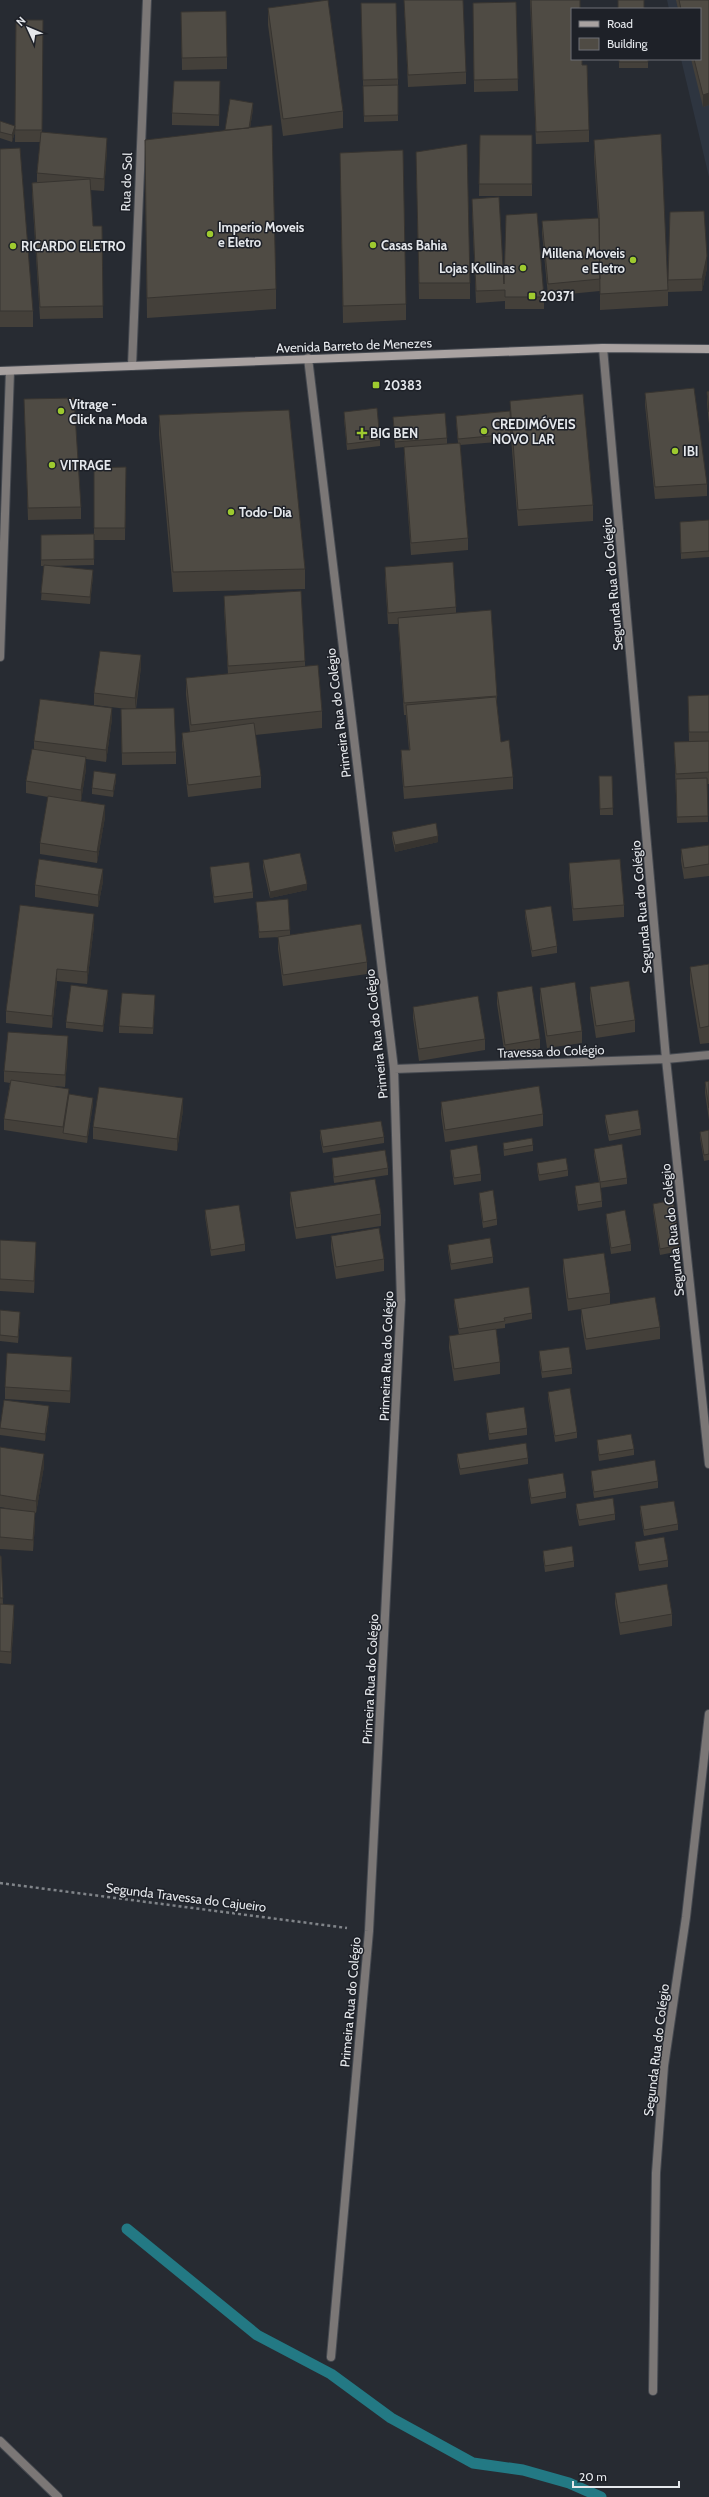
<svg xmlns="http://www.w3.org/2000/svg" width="709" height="2497" viewBox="0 0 709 2497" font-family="Cabin,sans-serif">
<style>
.built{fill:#2e3540}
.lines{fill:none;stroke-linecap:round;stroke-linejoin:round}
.stream{stroke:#237984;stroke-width:11}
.minor-casing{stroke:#454950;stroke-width:10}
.secondary-casing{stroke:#454950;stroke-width:10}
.path{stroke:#808489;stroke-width:2.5;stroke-dasharray:3 3;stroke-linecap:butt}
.minor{stroke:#7b7776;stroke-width:8}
.secondary{stroke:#a9a2a1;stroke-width:8}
.wall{fill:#44403a}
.shaded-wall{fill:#373430}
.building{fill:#4f4b44;stroke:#373430}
.poi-dot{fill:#9eca2f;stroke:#1e2128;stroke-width:1.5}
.labels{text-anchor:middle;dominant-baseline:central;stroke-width:3;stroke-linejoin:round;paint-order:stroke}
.street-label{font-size:13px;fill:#e5e8ec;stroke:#1e2128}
.poi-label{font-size:13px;font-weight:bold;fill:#e5e8ec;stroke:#1e2128;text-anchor:start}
</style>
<rect width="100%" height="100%" fill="#272b32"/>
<!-- built -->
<path class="built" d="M667,0H709V177L681,59H700V9H669Z"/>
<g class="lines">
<!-- stream -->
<path class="stream" d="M127,2229L257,2335L331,2374L391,2418L473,2463L523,2470L569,2483L601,2497"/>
<!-- minor casing -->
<g class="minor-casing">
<path id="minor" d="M603,348L666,1059L709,1464
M308,358L394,1069L401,1300L369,1931L331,2357
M132,366L147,0
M0,657L10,371
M394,1069L666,1059L709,1055
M653,2391L656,2173L664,2066L686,1917L709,1714
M0,2441L58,2497"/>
</g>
<!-- secondary casing -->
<g class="secondary-casing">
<path id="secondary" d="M0,371L603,348L709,349"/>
</g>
<!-- path -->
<path class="path" d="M0,1883L347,1928"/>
<!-- minor -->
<use href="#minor" class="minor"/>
<!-- secondary -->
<use href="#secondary" class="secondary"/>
</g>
<!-- wall -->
<path class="wall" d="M404,0L466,72V84L408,87Z
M530,0H580L582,65L589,130V142L536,144Z
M676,0H709V105L703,107L691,59H700V9H678Z
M516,2L518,91L474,92L473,3Z
M361,3L398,79V121L364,122Z
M268,8L343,111V128L283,136L268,25Z
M181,12L227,57V69L182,70Z
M16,20H43L42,132L107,149L104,191L90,190L93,226H102L103,318L40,319L32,194V183L37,182V173L40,142H15Z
M619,59H648V68H619Z
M220,93L219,126L172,125V113Z
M253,109L250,128L276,289V309L147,318L145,160L225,130Z
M0,121L15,132L12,142L0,138Z
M480,135H532V196H479Z
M594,140L668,284L670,212L707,268L702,291L668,292V306L600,310V291L548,296L542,233V221L598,218L594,157Z
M0,149L33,311V327H0Z
M416,152L470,283V299H419Z
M340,153L406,304V320L343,323Z
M472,199L504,284L544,297V309H505V301L476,303L472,210Z
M709,391V424L707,403V392Z
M645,393L707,484V496L655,499L645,405Z
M24,399L81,507V519L28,520Z
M510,401L593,505V521L518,526L511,438V441L460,445L468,538V550L411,555L404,459V447L395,448L393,417L447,438V444L458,443L456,422V416L510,411Z
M344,412L380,440V446L347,450L344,419Z
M159,415L305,569V589L173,592L159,435Z
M126,467L125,540H94V565L51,566L93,576L90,604L41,600L44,566H41V535L94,534V468Z
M709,520V557L681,559L680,522Z
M385,567L456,607V613L497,696V705L501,742L513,777V789L404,799L401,762V750H409L406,715H404L398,624H388L385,579Z
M224,596L305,661V666L322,711V728L255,735L261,776V788L188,797L182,744V733L190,732L186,695V678L228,674L224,608Z
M141,667L136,709L176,752V764L122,765L121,709H127L94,705V693Z
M709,695V784H707L708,822L677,823L674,742H689L688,696Z
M112,719L106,762L86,759V769L81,801L105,817L97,863L40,854V843L48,797L26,793V781L34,749V741Z
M599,776H612L613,815H600Z
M116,780L113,797L92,794V788Z
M392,832L438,842L395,852L392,838Z
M709,845V876L684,879L681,861V849Z
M263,860L307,890L270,898L263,867Z
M569,863L624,905V917L573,921L569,875Z
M210,867L253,892V898L214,903L210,873Z
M103,881L98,907L35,897V885Z
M256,902L290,930V935L367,962V974L283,986L278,949V937H280L259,938Z
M525,910L557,946V953L532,957L525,916Z
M94,926L87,984L57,981L52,1028L6,1023V1011Z
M709,964V1043L700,1044L690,983V967Z
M590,987L635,1020V1032L596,1038L590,999Z
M540,988L582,1031V1043L547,1048L540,1000Z
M497,992L540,1039V1051L505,1057L497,1004Z
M108,996L103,1032L66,1028V1022Z
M155,1002L153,1034L119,1033V1026Z
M413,1007L485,1039V1050L419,1061L413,1018Z
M68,1048L65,1087L54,1086L69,1094L93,1104L87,1143L4,1130V1119L10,1083L4,1082V1071Z
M709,1081V1120L705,1093V1082Z
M441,1102L543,1114V1126L445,1142L441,1114Z
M183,1110L177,1151L93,1139V1127Z
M605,1115L641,1129V1135L609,1141L605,1121Z
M320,1130L384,1137V1143L323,1153L320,1137Z
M709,1130V1160L704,1161L700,1138V1132Z
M503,1143L533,1145V1151L504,1156Z
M594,1149L627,1178V1184L600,1188L602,1201V1207L578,1211L575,1192V1186L599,1182L594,1155Z
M450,1150L481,1174V1181L454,1185L450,1156Z
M332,1158L388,1168V1175L334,1183L332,1165Z
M537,1163L568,1170V1176L539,1181L537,1169Z
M290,1192L381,1214V1226L296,1239L290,1204Z
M479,1193L497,1219V1225L483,1228L479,1199Z
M653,1204L680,1245V1251L660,1255L653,1210Z
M205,1210L245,1244V1251L211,1256L205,1216Z
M606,1214L631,1244V1251L611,1254L606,1220Z
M331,1236L384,1259V1271L336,1279L331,1248Z
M0,1240L36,1254L34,1293L0,1291Z
M448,1245L493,1257V1263L451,1270L448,1251Z
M563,1259L610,1293V1304L660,1327V1339L586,1350L581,1321V1309L568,1311L563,1271Z
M454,1299L532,1313V1319L505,1324V1328L496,1329L500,1362V1374L454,1381L449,1348V1336L459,1335L454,1305Z
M0,1310L20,1318L18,1343L0,1341Z
M539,1351L572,1368V1374L542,1378L539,1357Z
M72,1369L70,1403L5,1399V1387Z
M548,1392L577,1432V1438L555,1442L548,1398Z
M49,1412L45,1441L0,1435V1428Z
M486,1413L527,1428V1435L489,1440L486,1419Z
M597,1440L634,1449V1455L599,1461L597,1446Z
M0,1447L44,1466L36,1513H35V1524L33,1551L0,1549V1508L17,1510L0,1507Z
M457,1454L528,1458V1464L460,1475L457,1460Z
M591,1471L658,1481V1488L594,1498L591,1477Z
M528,1479L566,1492V1498L531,1504L528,1485Z
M576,1504L615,1514V1520L579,1526L576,1511Z
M640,1506L678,1524V1530L644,1536L640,1512Z
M635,1542L668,1560V1567L639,1571L635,1548Z
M543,1551L574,1561V1567L545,1572L543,1557Z
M0,1556H1L3,1604L14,1617L11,1664L0,1663Z
M615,1593L672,1614V1626L620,1635L615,1604Z"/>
<!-- shaded-wall -->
<path class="shaded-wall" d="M709,93V105L703,107V95Z
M253,103V109L248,140V134Z
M15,126V132L12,142V135Z
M107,138V149L104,191V179Z
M707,256V268L702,291V279Z
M93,570V576L90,604V597Z
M141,655V667L135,710V698Z
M112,708V719L106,762V750Z
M86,757V769L81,802V790Z
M116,774V780L113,797V791Z
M105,805V817L97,863V852Z
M438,836V842L395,852V845Z
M103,869V881L98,907V895Z
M307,884V890L270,898V892Z
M94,914V926L87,984V972Z
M57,969V981L52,1028V1016Z
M108,990V996L103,1032V1026Z
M68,1036V1048L65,1087V1075Z
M69,1089V1100L63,1133V1127Z
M93,1098V1104L87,1143V1137Z
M183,1098V1110L177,1151V1139Z
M36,1242V1254L34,1293V1281Z
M20,1312V1318L18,1343V1337Z
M72,1357V1369L70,1403V1391Z
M49,1406V1412L45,1441V1434Z
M44,1454V1466L36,1513V1501Z
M35,1512V1524L33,1551V1540Z
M14,1605V1617L11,1664V1652Z"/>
<!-- building -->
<path class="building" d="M328,0L343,111L283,119L268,8Z
M404,0H463L466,72L408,75Z
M531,0H580V9H572V59H582V65H587L589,130L536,132Z
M618,0H644V9H618Z
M679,0H709V93L703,95L694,59H700V9H681Z
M516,2L518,79L474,80L473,3Z
M361,3H396L398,79L363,80Z
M226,11L227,57L182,58L181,12Z
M16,20H43L42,130H15Z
M619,59H648V62H619Z
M174,81H220L219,115L172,113Z
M398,85V115L364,116L363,86Z
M230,99L253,103L249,128L225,130Z
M0,121L15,126L12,135L0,132Z
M272,125L276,289L147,298L145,140Z
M41,132L107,138L104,179L37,173Z
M661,134L668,290L600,294L599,214L594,140Z
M480,135H532V184H479Z
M467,144L470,283H419L416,152Z
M20,148L33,311H0V149Z
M403,150L406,304L343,306L340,153Z
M90,179L93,226H102L103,306L40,307L32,183Z
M499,197L504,284L506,215L537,213L544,297H505V290L476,291L472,199Z
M704,211L707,256L702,279L668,280L670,212Z
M599,218L600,279L548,284L542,221Z
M694,388L707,484L655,487L645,393Z
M709,391V412L707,392Z
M583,394L593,505L518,510L510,401Z
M74,398L81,507L28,508L24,399Z
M377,408L380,440L347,444L344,412Z
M289,410L305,569L173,572L159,415Z
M510,411L511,434L458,439L456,416Z
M445,413L447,438L395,442L393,417Z
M460,443L468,538L411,543L404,447Z
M126,467L125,528H94V468Z
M709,520V551L681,553L680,522Z
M94,534V559L41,560V535Z
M453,562L456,607L388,613L385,567Z
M44,565L93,570L90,597L41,593Z
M301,591L305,661L228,666L224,596Z
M491,610L497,696L404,703L398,618Z
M100,651L141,655L135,698L94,693Z
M318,665L322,711L191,725L186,678Z
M709,695V732H689L688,696Z
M496,697L501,742L509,740L513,777L404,787L401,750H410L406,705Z
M40,699L112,708L106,750L34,741Z
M174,708L176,752L122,753L121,709Z
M254,723L261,776L188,785L182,733Z
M709,741V772L676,774L674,742Z
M32,749L86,757L81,790L26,781Z
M94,771L116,774L113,791L92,788Z
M599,776H612L613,808L600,809Z
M707,778L708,816L677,817L676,779Z
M48,796L105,805L97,852L40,843Z
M436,823L438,836L395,845L392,832Z
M709,845V864L684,868L681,849Z
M300,853L307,884L270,892L263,860Z
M39,859L103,869L98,895L35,885Z
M620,859L624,905L573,909L569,863Z
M249,862L253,892L214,897L210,867Z
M288,899L290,930L259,932L256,902Z
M20,905L94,914L87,972L57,969L52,1016L6,1011Z
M551,906L557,946L532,951L525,910Z
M361,924L367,962L283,975L278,937Z
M709,964V1026L700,1028L690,967Z
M629,981L635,1020L596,1026L590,987Z
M575,982L582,1031L547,1036L540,988Z
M71,985L108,990L103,1026L66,1022Z
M532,986L540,1039L505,1045L497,992Z
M122,993L155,995L153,1028L119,1026Z
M478,996L485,1039L419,1049L413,1007Z
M8,1032L68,1036L65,1075L4,1071Z
M11,1080L69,1089L63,1127L4,1119Z
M709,1081V1108L705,1082Z
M539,1086L543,1114L445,1130L441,1102Z
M99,1087L183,1098L177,1139L93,1127Z
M69,1094L93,1098L87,1137L63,1133Z
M638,1110L641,1129L609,1135L605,1115Z
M381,1121L384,1137L323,1147L320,1130Z
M709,1130V1154L704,1155L700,1132Z
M532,1138L533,1145L504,1150L503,1143Z
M622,1144L627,1178L600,1182L594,1149Z
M477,1145L481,1174L454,1178L450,1150Z
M385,1150L388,1168L334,1177L332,1158Z
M566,1158L568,1170L539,1175L537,1163Z
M375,1179L381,1214L296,1228L290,1192Z
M600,1182L602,1201L578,1205L575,1186Z
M493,1190L497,1219L483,1222L479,1193Z
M673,1200L680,1245L660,1249L653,1204Z
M239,1205L245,1244L211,1250L205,1210Z
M625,1210L631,1244L611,1248L606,1214Z
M379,1228L384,1259L336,1267L331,1236Z
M490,1238L493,1257L451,1264L448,1245Z
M0,1240L36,1242L34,1281L0,1279Z
M604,1253L610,1293L568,1299L563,1259Z
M529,1287L532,1313L504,1318L505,1321L459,1329L454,1299Z
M655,1297L660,1327L586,1339L581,1309Z
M0,1310L20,1312L18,1337L0,1335Z
M496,1329L500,1362L454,1369L449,1336Z
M569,1347L572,1368L542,1372L539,1351Z
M7,1353L72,1357L70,1391L5,1387Z
M570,1388L577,1432L555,1436L548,1392Z
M4,1400L49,1406L45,1434L0,1428Z
M524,1407L527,1428L489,1434L486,1413Z
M631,1434L634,1449L599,1455L597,1440Z
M526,1443L528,1458L460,1469L457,1454Z
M0,1447L44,1454L36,1501L0,1495Z
M655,1460L658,1481L594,1492L591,1471Z
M563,1473L566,1492L531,1498L528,1479Z
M613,1498L615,1514L579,1520L576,1504Z
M674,1501L678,1524L644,1530L640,1506Z
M0,1508L35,1512L33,1540L0,1537Z
M664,1537L668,1560L639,1565L635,1542Z
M572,1546L574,1561L545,1566L543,1551Z
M0,1556H1L3,1598H0Z
M667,1584L672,1614L620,1623L615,1593Z
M0,1604L14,1605L11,1652L0,1651Z"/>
<!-- markers -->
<g class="poi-dot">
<circle cx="210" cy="234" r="4"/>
<circle cx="373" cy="245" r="4"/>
<circle cx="13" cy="246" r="4"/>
<circle cx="633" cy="260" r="4"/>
<circle cx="523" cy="268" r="4"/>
<rect x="528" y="292" width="8" height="8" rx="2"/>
<rect x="372" y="381" width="8" height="8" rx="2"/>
<circle cx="61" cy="411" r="4"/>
<circle cx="484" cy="431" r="4"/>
<path d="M360 427h4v4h4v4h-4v4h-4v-4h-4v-4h4z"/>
<circle cx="675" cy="451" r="4"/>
<circle cx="52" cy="465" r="4"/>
<circle cx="231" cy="512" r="4"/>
</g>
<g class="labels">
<!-- street labels -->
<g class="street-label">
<text transform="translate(126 182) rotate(-88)">Rua do Sol</text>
<text transform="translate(354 345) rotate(-2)">Avenida Barreto de Menezes</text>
<text transform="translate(612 584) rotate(-95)">Segunda Rua do Colégio</text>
<text transform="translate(338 713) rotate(-97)">Primeira Rua do Colégio</text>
<text transform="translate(641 907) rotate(-95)">Segunda Rua do Colégio</text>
<text transform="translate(376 1034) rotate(-96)">Primeira Rua do Colégio</text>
<text transform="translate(551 1051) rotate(-2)">Travessa do Colégio</text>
<text transform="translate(672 1230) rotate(-96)">Segunda Rua do Colégio</text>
<text transform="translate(386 1356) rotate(-88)">Primeira Rua do Colégio</text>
<text transform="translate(370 1679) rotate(-87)">Primeira Rua do Colégio</text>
<text transform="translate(186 1897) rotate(7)">Segunda Travessa do Cajueiro</text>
<text transform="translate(350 2002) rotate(-85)">Primeira Rua do Colégio</text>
<text transform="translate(656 2050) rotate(-83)">Segunda Rua do Colégio</text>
</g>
<!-- poi labels -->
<g class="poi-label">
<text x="218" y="227">Imperio Moveis<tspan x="218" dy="15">e Eletro</tspan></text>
<text x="381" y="245">Casas Bahia</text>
<text x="21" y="246">RICARDO ELETRO</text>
<text x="625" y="253" text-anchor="end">Millena Moveis<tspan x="625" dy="15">e Eletro</tspan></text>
<text x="515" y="268" text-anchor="end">Lojas Kollinas</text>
<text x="540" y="296">20371</text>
<text x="384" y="385">20383</text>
<text x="69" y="404">Vitrage -<tspan x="69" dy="15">Click na Moda</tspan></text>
<text x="492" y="424">CREDIMÓVEIS<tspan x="492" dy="15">NOVO LAR</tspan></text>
<text x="370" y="433">BIG BEN</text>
<text x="683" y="451">IBI</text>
<text x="60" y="465">VITRAGE</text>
<text x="239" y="512">Todo-Dia</text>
</g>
</g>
<!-- legend -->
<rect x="571" y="8" width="130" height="52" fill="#1e2128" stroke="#6e7176"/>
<rect x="579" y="21" width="20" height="6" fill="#a9a2a1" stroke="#6e7176"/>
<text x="607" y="28" font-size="12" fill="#e5e8ec">Road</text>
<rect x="579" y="38" width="20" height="12" fill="#4f4b44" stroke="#6e7176"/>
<text x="607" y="48" font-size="12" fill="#e5e8ec">Building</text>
<!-- north arrow -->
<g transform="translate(28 28) rotate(314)" stroke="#1e2128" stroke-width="3" paint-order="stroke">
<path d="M0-3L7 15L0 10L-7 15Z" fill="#e5e8ec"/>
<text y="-6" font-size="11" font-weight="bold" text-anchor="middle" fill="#e5e8ec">N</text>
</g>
<!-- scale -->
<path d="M573 2481v6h106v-6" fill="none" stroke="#e5e8ec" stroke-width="2"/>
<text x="579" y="2481" font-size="12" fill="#e5e8ec" stroke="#1e2128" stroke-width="3" paint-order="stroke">20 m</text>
</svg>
